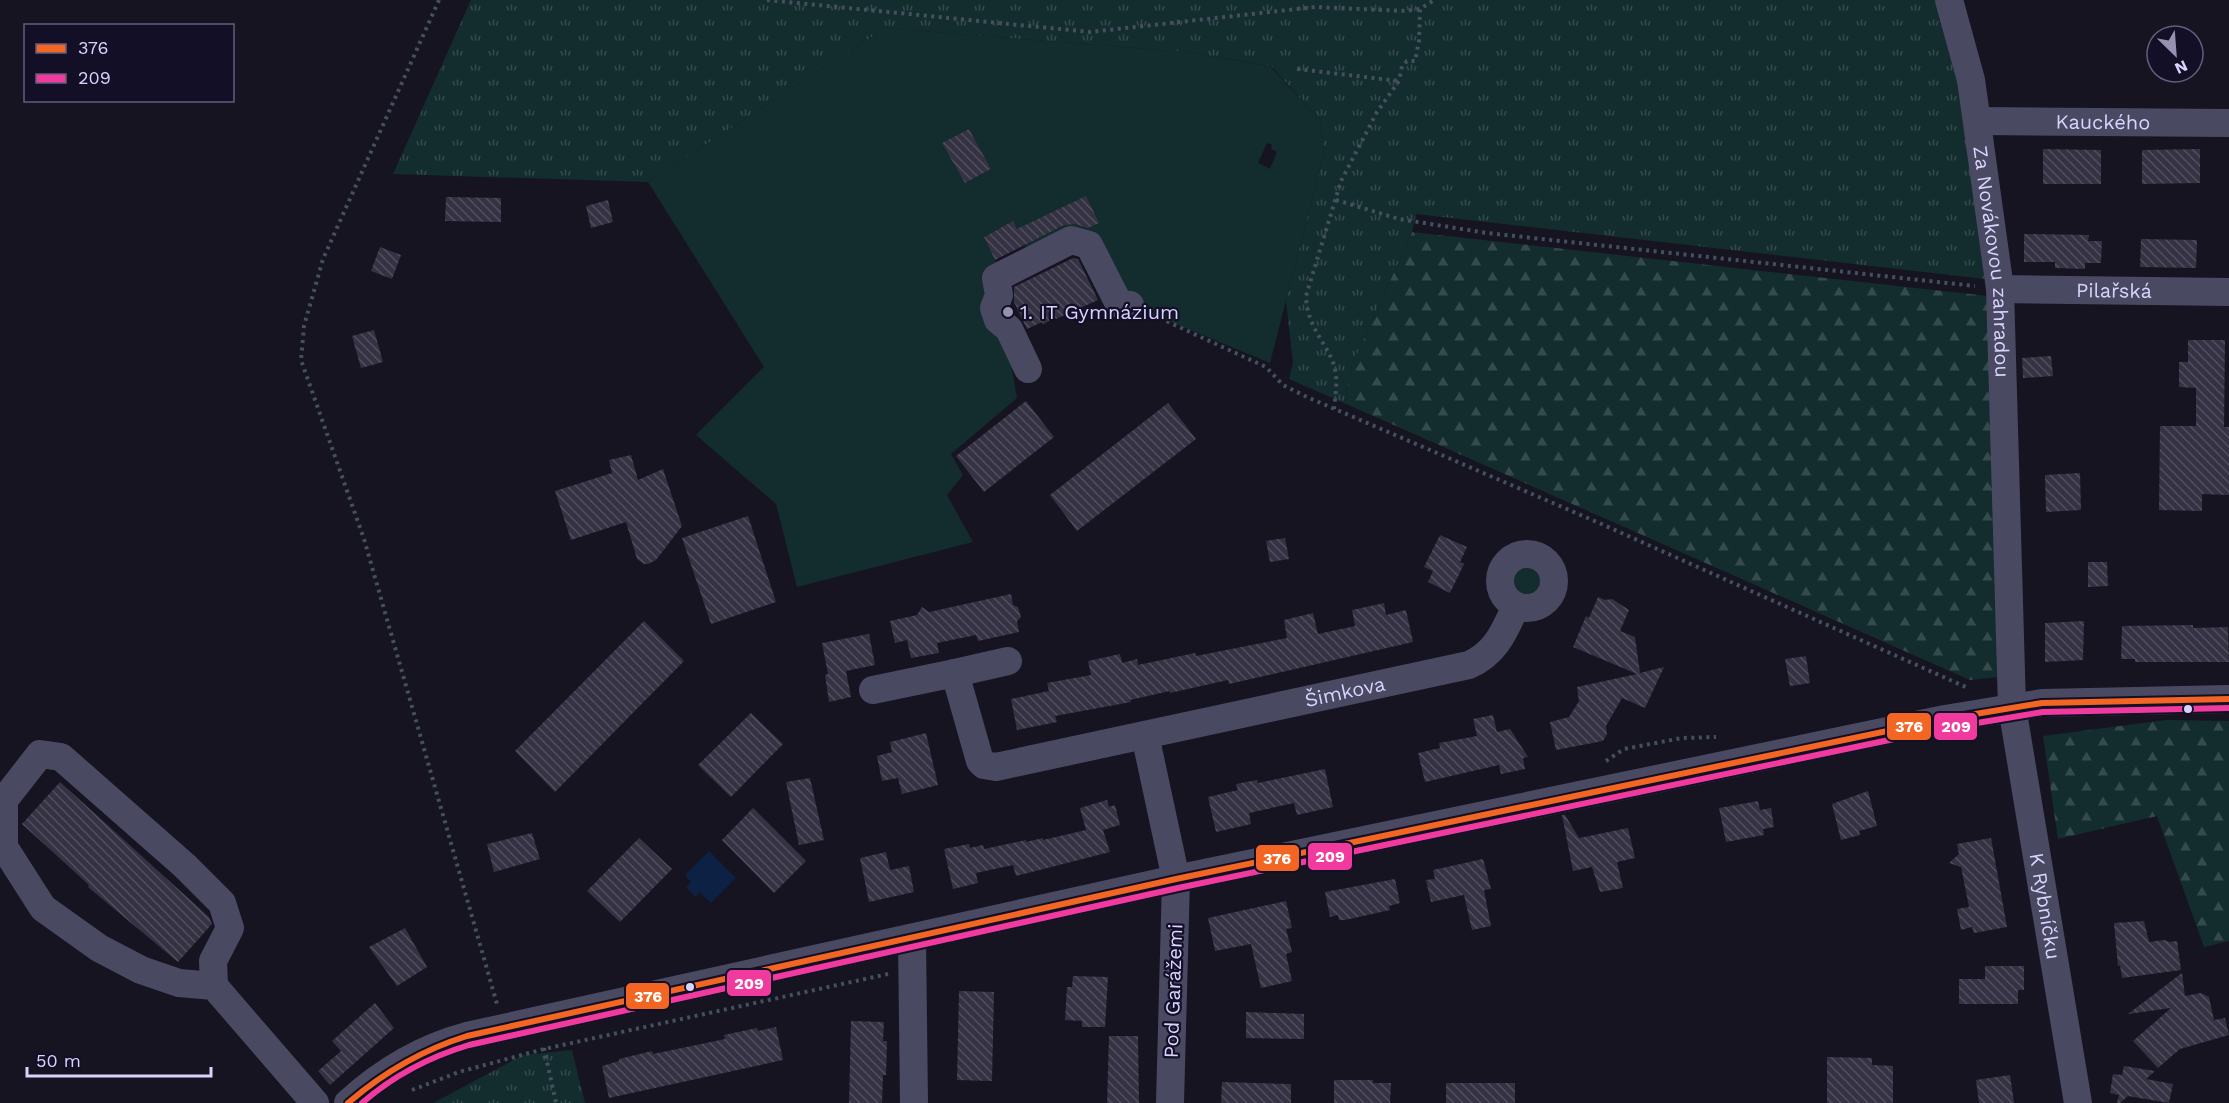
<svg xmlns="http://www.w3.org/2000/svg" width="2229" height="1103" viewBox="0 0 2229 1103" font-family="'Work Sans',sans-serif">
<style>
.green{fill:#132c2d;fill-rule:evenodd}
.forest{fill:url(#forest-firs)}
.park{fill:url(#park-tufts)}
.water{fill:#0d2144}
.building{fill:url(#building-back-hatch)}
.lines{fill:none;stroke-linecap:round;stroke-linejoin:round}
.path{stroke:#44505f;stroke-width:4;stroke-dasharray:3 4.5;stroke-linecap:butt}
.minor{stroke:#4a4962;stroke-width:28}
.bus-1-casing{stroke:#130f26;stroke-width:10}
.bus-2-casing{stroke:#130f26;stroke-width:10}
.bus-1{stroke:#f26522;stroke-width:6}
.bus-2{stroke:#f13a9d;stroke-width:6}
.poi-dot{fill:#9591b1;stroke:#130f26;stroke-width:2}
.bus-dot{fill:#d9d4ff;stroke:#130f26;stroke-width:2}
.labels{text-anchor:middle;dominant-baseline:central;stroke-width:4.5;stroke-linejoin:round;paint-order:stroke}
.street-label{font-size:20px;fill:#d9d4ff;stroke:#130f26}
.poi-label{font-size:20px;fill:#d9d4ff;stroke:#130f26;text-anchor:start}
.line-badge{stroke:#130f26;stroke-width:2}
.badge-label{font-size:16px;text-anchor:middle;font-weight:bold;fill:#fff}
</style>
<defs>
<pattern id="forest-firs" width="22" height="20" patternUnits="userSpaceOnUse" patternTransform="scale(1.5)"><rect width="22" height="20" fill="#132c2d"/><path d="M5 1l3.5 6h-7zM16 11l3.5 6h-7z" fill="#354a4c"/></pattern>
<pattern id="park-tufts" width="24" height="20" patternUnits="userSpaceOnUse" patternTransform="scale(1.5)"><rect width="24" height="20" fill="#132c2d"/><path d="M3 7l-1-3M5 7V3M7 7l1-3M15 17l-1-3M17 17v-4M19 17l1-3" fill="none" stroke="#354a4c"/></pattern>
<pattern id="building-back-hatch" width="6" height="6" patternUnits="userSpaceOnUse" patternTransform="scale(1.5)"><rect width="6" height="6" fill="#343243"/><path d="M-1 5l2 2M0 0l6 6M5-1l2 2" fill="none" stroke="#514f5f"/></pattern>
</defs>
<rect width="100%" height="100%" fill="#161421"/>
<!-- green -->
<path class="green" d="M885,28L1187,52L1270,66L1320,120L1324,153L1270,363L1130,305L1071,240L996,278L1017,398L951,454L963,475L947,495L973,542L797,587L776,504L696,435L764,367L648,182ZM969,129L991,169L965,183L943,143ZM1267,143L1272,145L1271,149L1277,152L1270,169L1258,163ZM1013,221L1027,250L997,264L984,237Z
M1511 582a16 16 0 1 1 32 0a16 16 0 1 1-32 0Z"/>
<!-- forest -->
<path class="forest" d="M1412,232L1988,296L1999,677L1970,680L1344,403L1352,365Z
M2166,720L2229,721V941L2204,947L2157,816L2058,839L2043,736Z"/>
<!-- park -->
<path class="park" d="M471,0H1936L1958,81L1985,279L1416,214L1412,232L1352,365L1344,403L1289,379L1293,363L1286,301L1324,153L1320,120L1271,66L1187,52L885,28L648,182L393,174Z
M572,1050L585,1103H433L523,1055Z"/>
<!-- water -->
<path class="water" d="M709,851L736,878L711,903L700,892L695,897L686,887L691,882L685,875Z"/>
<!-- building -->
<path class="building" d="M969,129L991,169L965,183L942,143Z
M2043,149L2101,150V184H2043Z
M2200,149V183L2142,184V150Z
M1086,196L1099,223L1088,228L1075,224L1064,225L995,260L984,237L1013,221L1017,229Z
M446,197L501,198V222L445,221Z
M608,200L613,222L591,228L586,206Z
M2024,234L2089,235L2088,241H2102L2101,263H2085V269L2055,268V262H2024Z
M2141,239L2197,240L2196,268L2140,267Z
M380,247L401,255L392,279L371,271Z
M1073,258L1078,259L1098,300L1056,319L1055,318L1043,324L1042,322L1027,329L1014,302V287Z
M374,330L383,362L361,368L352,336Z
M2188,340H2225L2224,427H2229V495L2202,494V511L2159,510L2160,426H2196V388L2179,387V362H2188Z
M2051,356L2053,376L2023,378L2022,358Z
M1026,401L1054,437L984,492L956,456Z
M1168,403L1196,439L1077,531L1050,495Z
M631,455L638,480L663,469L682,526L656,560L648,564H644L637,559L626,522L571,540L555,491L612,473L609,460Z
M2080,473L2081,510L2046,512L2045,475Z
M748,516L776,602L711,624L682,538Z
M1440,535L1467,547L1460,562L1464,564L1450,593L1428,582L1433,571L1424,567Z
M1285,538L1289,559L1270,562L1266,541Z
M2088,562H2107L2108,586L2088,587Z
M1011,594L1013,605L1018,607L1021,617L1017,621L1019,632L978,641L976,635L937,643L939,653L911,658L907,640L895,643L890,621L917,615L922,607L929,612Z
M1598,597L1605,600L1612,599L1629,610L1620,631L1635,637L1640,673L1664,667L1645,708L1622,698L1606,726L1607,734L1603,741L1556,750L1550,722L1569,717L1579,701L1577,687L1637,674L1573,647L1586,616L1589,618Z
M1384,603L1386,615L1406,610L1413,642L1229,684L1228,680L1170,693V691L1130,700L1131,702L1055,716L1057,722L1017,730L1011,699L1049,691L1047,683L1091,675L1088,661L1120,654L1122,663L1137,659L1138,665L1195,653L1196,656L1287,638L1284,620L1313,613L1318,634L1355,626L1352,610Z
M644,621L684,661L555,792L515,751Z
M2084,621L2083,660L2045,662V623Z
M2193,625V628L2228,627L2229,662H2135V659H2121L2122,626Z
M869,634L875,665L846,671L851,697L829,702L825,675L828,674L822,643Z
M1806,656L1810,683L1790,686L1785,659Z
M751,713L783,744L731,797L698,765Z
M1493,715L1497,732L1510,729L1528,757L1523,758L1525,769L1501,774L1499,765L1425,782L1418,753L1440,748L1439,743L1477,736L1473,719Z
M926,733L938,785L902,794L898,778L882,781L877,756L892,752L890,742Z
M1325,769L1333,807L1297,815L1294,803L1249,813L1251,824L1216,832L1208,797L1238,790L1236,784L1257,780L1258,783Z
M810,778L824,840L799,845L786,782Z
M60,782L209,917L212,924L178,962L88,887L89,885L22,824Z
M1868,791L1877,826L1859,831L1860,835L1841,840L1832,804Z
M1107,800L1109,807L1115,805L1120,825L1103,830L1110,852L1016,876L1013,865L976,873L978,883L953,889L944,849L969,844L970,848L983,845L984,849L1026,840V842L1043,838V840L1086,830L1080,808Z
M1758,801L1760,810L1771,808L1774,827L1763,829L1764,835L1726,842L1719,808Z
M753,808L806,861L774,893L722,840Z
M1562,815H1565L1579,838L1628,828L1635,858L1617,862L1623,888L1600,892L1592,867L1573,871Z
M532,833L540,859L494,872L487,844Z
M639,838L672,869L620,922L587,891Z
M1991,838L2007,927L1974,933L1972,927L1961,930L1957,909L1969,907L1961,867L1949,863L1959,854L1957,844Z
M886,852L890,870L909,866L914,892L869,902L860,858Z
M1483,859L1491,889L1484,890L1491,926L1472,930L1464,895L1431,902L1426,880L1435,879L1433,870Z
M1395,879L1400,903L1389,906L1390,910L1345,920H1339L1338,915L1330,917L1325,892Z
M1286,901L1292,928L1286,929L1292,952L1286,954L1292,981L1261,988L1251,944L1215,951L1208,918Z
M2144,921L2149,942L2164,940L2170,942L2177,941L2181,970L2122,978L2120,965L2118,966L2114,923Z
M405,928L427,967L397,986L369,947Z
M1985,966H2024V990H2018V1004H1959V979H1985Z
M2182,973L2185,996L2201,993L2209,997L2214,1020L2225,1018L2229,1035L2180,1049L2158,1068L2133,1041L2171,1008L2128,1014Z
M1073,976L1108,977L1105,1027H1082V1021L1065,1020L1067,987H1072Z
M959,991L994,992L992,1081L957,1080Z
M375,1003L394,1028L330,1085L318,1071L341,1051L332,1041Z
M1246,1012L1304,1014V1039L1246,1038Z
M851,1021L884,1022L883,1041H887L886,1075H883L882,1103H849Z
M776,1027L783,1060L609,1098L602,1066L619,1061V1059L652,1051L653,1054L725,1039L724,1035L757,1028L758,1031Z
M1109,1036H1138L1139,1103H1107Z
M1827,1057L1872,1058V1065L1893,1066V1103H1827Z
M2124,1066L2155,1071L2146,1079L2173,1084L2169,1103L2128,1096L2120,1103H2117L2119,1095L2110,1093L2113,1074L2122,1075Z
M2010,1075L2014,1103H1979L1976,1080Z
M1334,1080H1373V1083H1391L1390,1103H1334Z
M1222,1082L1291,1084V1103H1221Z
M1446,1083H1515V1103H1446Z"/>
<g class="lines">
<!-- path -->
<path class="path" d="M439,0L323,259L304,326L301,360L364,539L497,1004
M767,0L1090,32L1315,7L1405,11L1420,9
M1297,69L1399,81
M1336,200L1399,219L1487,233L1975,286
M1153,315L1266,367L1283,385L1307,397L1597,522L1968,688
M1334,409C1335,398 1337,386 1336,375C1333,347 1307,332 1306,296L1341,181L1377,112L1399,81L1402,66L1407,61H1415L1419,41L1420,9L1434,0
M1606,761L1624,749L1682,738L1716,737
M544,1048L556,1103
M412,1090L459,1072L544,1049L888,974"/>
<!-- minor -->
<g class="minor">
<path id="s1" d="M1949,0L1971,80L2000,289L2012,707L2078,1103"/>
<path id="s2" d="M1977,121L2229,123"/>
<path id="s3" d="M2000,289L2229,292"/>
<path d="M1028,369L1009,329L998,320L994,308L999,295L996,278L1071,240L1089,245L1119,304L1130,305"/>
<circle cx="1527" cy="581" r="27"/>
<path d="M955,673L1008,661"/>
<path id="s4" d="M873,690L955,673L980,761L984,765L996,767L1469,665C1496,653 1504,632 1516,606"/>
<path d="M1145,735L1176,879L1170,1103"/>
<path d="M912,938L914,1103"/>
<path d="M214,986L179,983L141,970L99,948L43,908L4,847V800L40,754L61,757L185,866L222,903L230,928L213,961L214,986L315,1103"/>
<path d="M348,1103C382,1072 422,1048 467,1036L1176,879L1945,719L2042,703L2229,699"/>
</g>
<!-- bus-1 casing -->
<g class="bus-1-casing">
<path id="bus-1" d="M348,1103C384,1072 422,1050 467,1036L1176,879L1945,719L2042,703L2229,699"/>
</g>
<!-- bus-2 casing -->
<g class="bus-2-casing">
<path id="bus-2" d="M362,1103C393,1076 429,1057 469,1045L1178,888L1947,728L2043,712L2229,708"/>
</g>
<!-- bus-1 -->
<use href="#bus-1" class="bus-1"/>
<!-- bus-2 -->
<use href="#bus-2" class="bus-2"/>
</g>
<!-- markers -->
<circle class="poi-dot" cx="1008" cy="312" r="6"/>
<g class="bus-dot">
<circle cx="2188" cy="709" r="5"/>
<circle cx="690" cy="987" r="5"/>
</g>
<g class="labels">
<!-- street labels -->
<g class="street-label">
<text stroke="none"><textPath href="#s2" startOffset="126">Kauckého</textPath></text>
<text stroke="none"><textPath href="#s1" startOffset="266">Za Novákovou zahradou</textPath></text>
<text stroke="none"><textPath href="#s3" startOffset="114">Pilařská</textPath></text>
<text stroke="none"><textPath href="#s4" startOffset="550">Šimkova</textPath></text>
<text stroke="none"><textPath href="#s1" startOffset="914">K Rybníčku</textPath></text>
<text transform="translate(1173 991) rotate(-88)">Pod Garážemi</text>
</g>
<!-- poi labels -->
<g class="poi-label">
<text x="1020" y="312">1. IT Gymnázium</text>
</g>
</g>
<g class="line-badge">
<rect x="1886" y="712" width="46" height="29" rx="6" fill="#f26522"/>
<rect x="1933" y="712" width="45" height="29" rx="6" fill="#f13a9d"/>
<rect x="1307" y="842" width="46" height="29" rx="6" fill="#f13a9d"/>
<rect x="1255" y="844" width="45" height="28" rx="6" fill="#f26522"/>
<rect x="726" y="969" width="46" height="28" rx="6" fill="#f13a9d"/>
<rect x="625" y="982" width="45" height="28" rx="6" fill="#f26522"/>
</g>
<g class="badge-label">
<text x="1909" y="732">376</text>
<text x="1956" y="732">209</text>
<text x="1330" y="862">209</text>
<text x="1277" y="864">376</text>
<text x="749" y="989">209</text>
<text x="648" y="1002">376</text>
</g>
<!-- legend -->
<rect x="24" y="24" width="210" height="78" fill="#130f26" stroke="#625e7d" stroke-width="1.5"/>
<rect x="36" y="44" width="30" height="9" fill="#f26522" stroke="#625e7d" stroke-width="1.5"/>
<text x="78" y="54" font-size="18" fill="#d9d4ff">376</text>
<rect x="36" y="74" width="30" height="9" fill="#f13a9d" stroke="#625e7d" stroke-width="1.5"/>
<text x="78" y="84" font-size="18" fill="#d9d4ff">209</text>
<!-- north arrow -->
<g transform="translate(2175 54) rotate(155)"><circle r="28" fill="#130f26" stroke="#625e7d" stroke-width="1.5"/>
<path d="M0-4.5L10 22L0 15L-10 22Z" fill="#9591b1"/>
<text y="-9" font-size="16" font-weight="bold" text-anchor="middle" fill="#d9d4ff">N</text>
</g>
<!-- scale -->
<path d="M27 1067v9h184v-9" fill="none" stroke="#d9d4ff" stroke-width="3"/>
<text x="36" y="1067" font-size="18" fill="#d9d4ff" stroke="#130f26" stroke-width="4.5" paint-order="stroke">50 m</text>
</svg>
